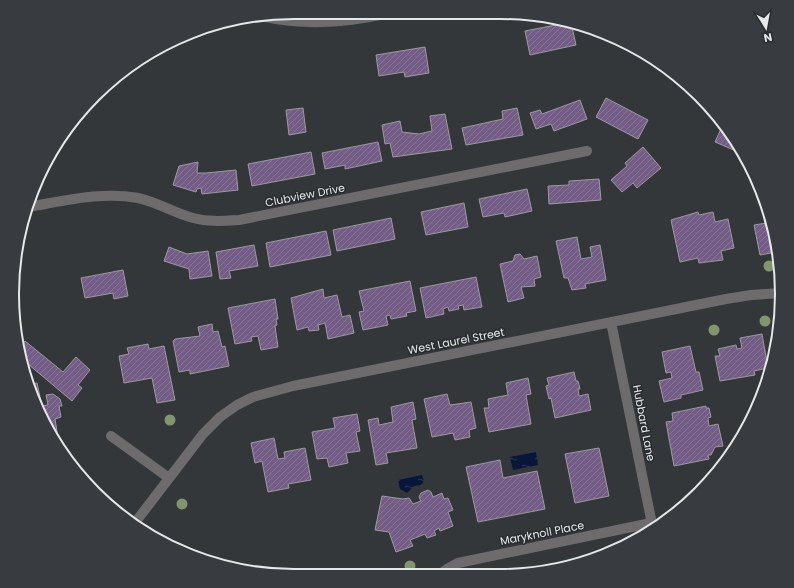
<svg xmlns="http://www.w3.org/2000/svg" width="794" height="588" viewBox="0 0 794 588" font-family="Poppins,sans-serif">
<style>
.water{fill:url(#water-ripples)}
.building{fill:url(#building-hatch);stroke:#9c9a9f}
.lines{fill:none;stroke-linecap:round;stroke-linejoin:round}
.minor{stroke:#6e6b6c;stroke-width:10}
.tree{fill:#83956f}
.labels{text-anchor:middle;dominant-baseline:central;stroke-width:3;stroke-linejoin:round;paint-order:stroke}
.street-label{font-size:11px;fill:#e5e7e9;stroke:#292c30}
.rim{fill:none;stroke:#e5e7e9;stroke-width:2}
</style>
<defs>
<pattern id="water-ripples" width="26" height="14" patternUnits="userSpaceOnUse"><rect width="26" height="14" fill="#081739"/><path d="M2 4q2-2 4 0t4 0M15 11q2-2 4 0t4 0" fill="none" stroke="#2c3956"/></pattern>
<pattern id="building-hatch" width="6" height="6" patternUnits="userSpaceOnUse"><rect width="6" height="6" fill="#735d86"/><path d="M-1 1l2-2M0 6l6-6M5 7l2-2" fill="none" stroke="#877497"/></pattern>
</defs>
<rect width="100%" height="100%" fill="#33373a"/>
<!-- water -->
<path class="water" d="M536,452L538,465L513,470L510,457Z
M422,475L424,481L421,485L414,486L407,493L400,489L398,480Z"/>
<!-- building -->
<path class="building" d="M571,22L576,45L530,55L525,31Z
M591,30L602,35L593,36Z
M425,47L429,73L405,77L404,72L379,76L376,55Z
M606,98L648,120L638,139L596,117Z
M580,100L587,119L554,131L551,124L536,129L530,113L540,110L542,114Z
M303,108L306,132L289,135L286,110Z
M517,108L523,135L466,145L462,128L503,119L502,111Z
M445,114L452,149L393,157L390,143L385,144L382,125L400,121L402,132L419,134L432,131L430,116Z
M724,122V123L743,154L715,142Z
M378,142L382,161L345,169V165L325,169L322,153Z
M643,147L661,168L637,188L633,183L622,192L611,180L627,166L625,163Z
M311,152L315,174L252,186L248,164Z
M198,162L197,173H206L236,170L238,190L202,194L201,188L197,189L196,192L173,185L179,166Z
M599,179L601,200L549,204L548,186L569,185V181Z
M527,189L532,211L505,217L504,213L483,217L479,199Z
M464,203L468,227L426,235L421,212Z
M698,212L699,215L713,212L715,222L728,219L734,248L721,251L723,260L699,263L698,258L680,262L671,220Z
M391,218L395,239L337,251L333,230Z
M773,222L777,252L760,255L754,225Z
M326,231L331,255L270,267L266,243Z
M577,237L581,259L592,257L590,247L600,245L606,280L585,284L586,288L572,290L568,278H564L556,241Z
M254,245L258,266L229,271L231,278L220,279L216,252Z
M169,247L187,254L208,251L212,276L190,279L189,269L164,261Z
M520,254L524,259L537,256L541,277L534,279L535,286L521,287L524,298L508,302L500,264L513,261L515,255Z
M123,270L128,296L114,299L113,293L85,298L81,278Z
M476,277L482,307L464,310L463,305L458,306L459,309L449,311L448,307L443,309L444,314L426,318L420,288Z
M410,281L416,311L406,313L407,316L391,319L390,315L386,316L388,325L363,330L359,312L364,311L359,291Z
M323,289L324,298L337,295L342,317L350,315L354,333L328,339L325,323L318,325L319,330L309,331L308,327L297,330L291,298Z
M275,299L278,319H276L277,325L275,326L278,347L261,350L258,336L251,337L252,341L235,344L228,308Z
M212,324L213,332L218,331L222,347L225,346L229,366L190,374V370L179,372L173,341L175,339L200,336L198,327Z
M762,334L768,368L754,371L755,375L720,381L715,356H720L718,349L736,345L737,349L742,348L740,338Z
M25,341L63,372L76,357L90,370L78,385L82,388L72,401L22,359L20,348Z
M148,344L149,349L164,346L175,400L157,403L152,378L124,383L119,356L129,354L127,348Z
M690,346L696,372H699L703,390L681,395V398L664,402L659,381L672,378L671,372L666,373L662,352Z
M574,372L576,381H578L580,389H578L579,396L588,394L591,410L555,418L551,398L549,399L546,386L549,385L547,378Z
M528,378L531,394L526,395L531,424L489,432L484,408H489L488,399L508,395L506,383Z
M37,383L42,406L48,405L46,395L53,394L60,399L62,406H59L61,417L55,419L59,444L27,385Z
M447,394L450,405L471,402L476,428L469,430L470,437L455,440L453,433L432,437L424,399Z
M413,402L416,419L412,420L417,448L386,453L388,463L376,465L368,420L378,418L379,425L393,422L391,407Z
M706,406V408H709L711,417L708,418L709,426L718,424L723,446L715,447L711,455H708L709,459L674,466L666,422L673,421L672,413Z
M357,414L360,431L356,432L360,451L346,453L348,463L329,467L327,458L317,459L312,432L335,428L333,418Z
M274,438L278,459L285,458L284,452L305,448L311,480L288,484L289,488L268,492L262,461L255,463L251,443Z
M599,448L609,496L575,503L565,454Z
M500,460L503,478L537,471L545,509L478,522L466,467Z
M428,490L431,492L433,497L442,493L444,499L448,498L453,510L448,512L453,526L440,531L439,528L434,531L436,535L427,538L425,534L410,540L413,546L396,552L389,532L375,530L382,496L403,499L409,498L413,504L421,501L419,497L421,493Z
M342,569L356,575H340Z
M325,570L338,575H323Z"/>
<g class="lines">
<!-- minor -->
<path class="minor" d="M260,16C308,27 348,22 395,12
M28,207C64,201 102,191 138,198C157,202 174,213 193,218C208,222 223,221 239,220L587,151
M611,322L653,529
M111,436L169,478
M134,524L203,434L220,417L237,405L253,397L293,386L726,299L751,295L781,293
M440,574L447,569L458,563L651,523"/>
</g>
<!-- trees -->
<g class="tree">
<circle cx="769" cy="266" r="5.5"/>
<circle cx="765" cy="321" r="5.5"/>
<circle cx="714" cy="330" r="5.5"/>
<circle cx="170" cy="420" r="5.5"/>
<circle cx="182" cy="504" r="5.5"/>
<circle cx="410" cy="566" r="5.5"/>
</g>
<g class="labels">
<!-- street labels -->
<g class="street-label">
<text transform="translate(305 195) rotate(-11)">Clubview Drive</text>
<text transform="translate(456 341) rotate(-11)">West Laurel Street</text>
<text transform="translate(644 423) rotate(79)">Hubbard Lane</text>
<text transform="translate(542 533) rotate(-11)">Maryknoll Place</text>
</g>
</g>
<!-- crop -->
<path d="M0 0H794V588H0ZM294 19H500A275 275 0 0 1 775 294V294A275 275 0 0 1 500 569H294A275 275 0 0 1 19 294V294A275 275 0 0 1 294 19Z" fill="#383b3f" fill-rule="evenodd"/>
<path class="rim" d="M294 19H500A275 275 0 0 1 775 294V294A275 275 0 0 1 500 569H294A275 275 0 0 1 19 294V294A275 275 0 0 1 294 19Z"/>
<!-- north arrow -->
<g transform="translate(766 28) rotate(169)" stroke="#292c30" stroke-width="3" paint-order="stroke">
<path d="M0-3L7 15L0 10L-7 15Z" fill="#e5e7e9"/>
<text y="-6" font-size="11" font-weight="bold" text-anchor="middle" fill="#e5e7e9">N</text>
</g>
</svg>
